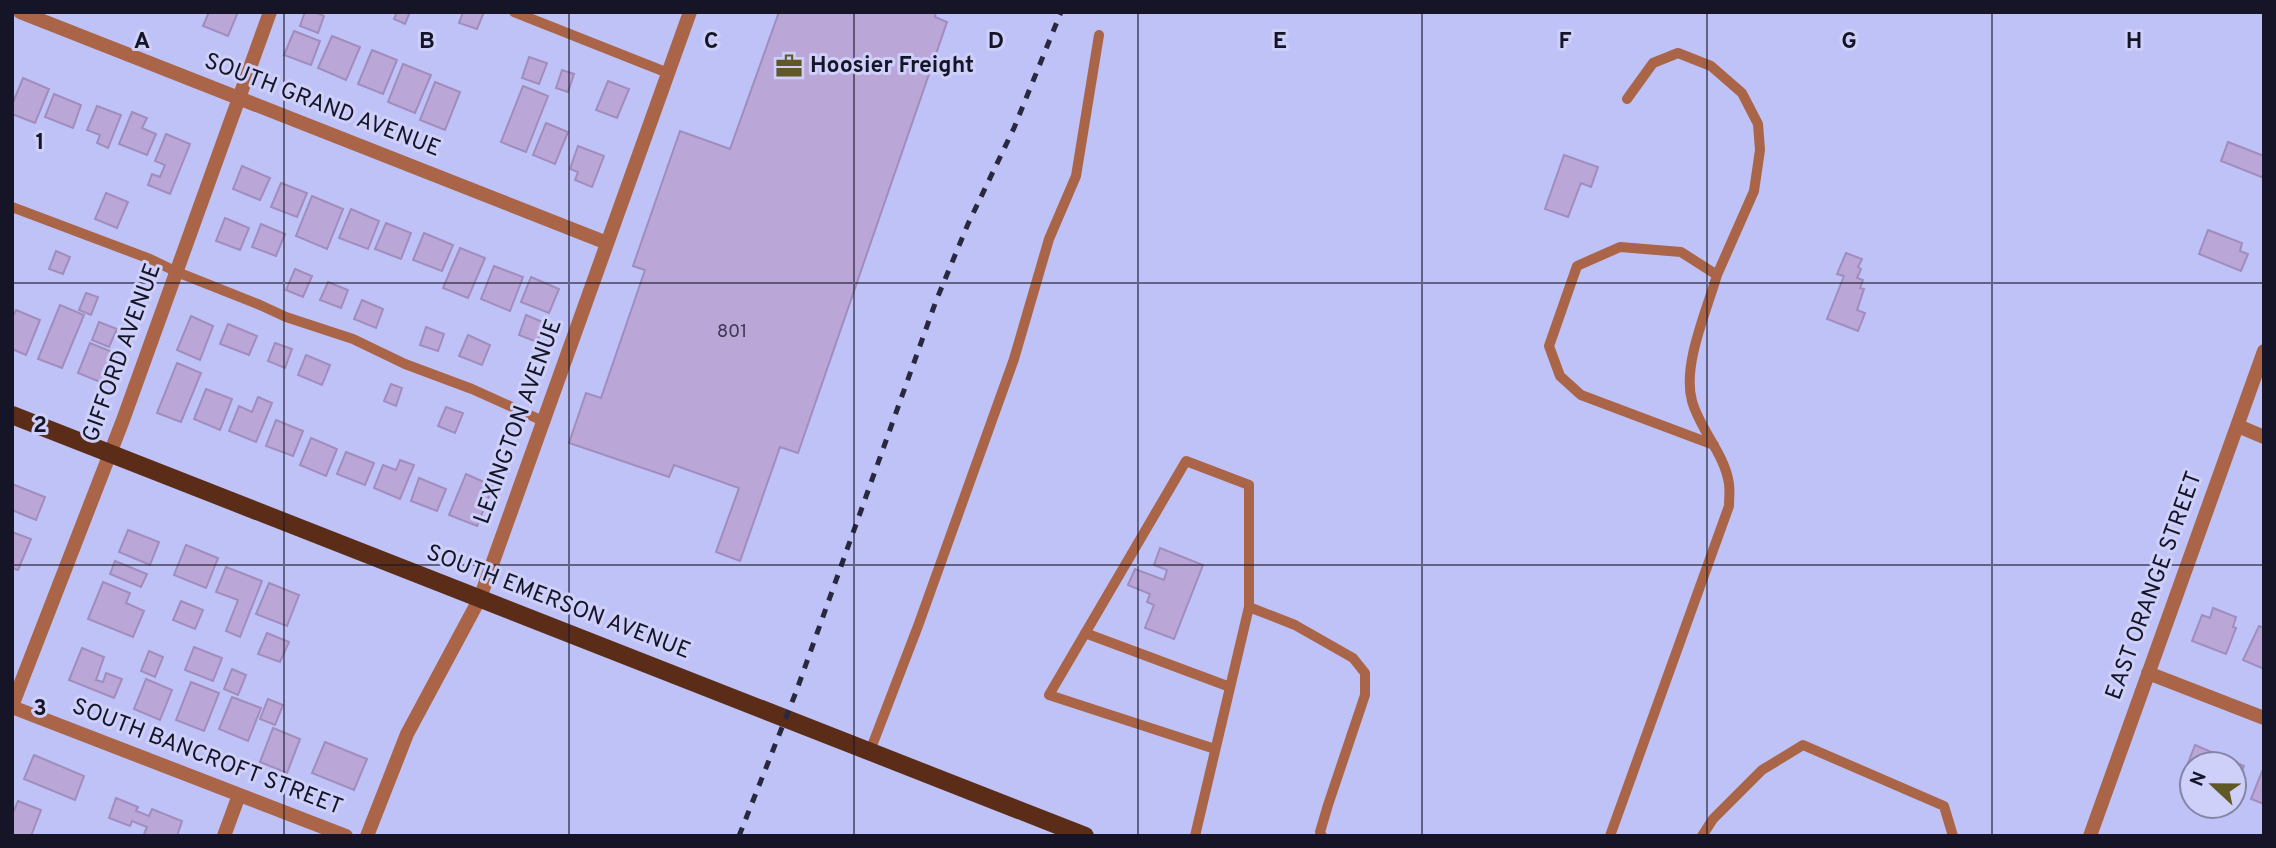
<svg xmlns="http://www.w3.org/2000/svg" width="2276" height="848" viewBox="0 0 2276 848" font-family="Overpass,sans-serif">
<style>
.building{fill:#baa7d8;stroke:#a08dbd;stroke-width:2}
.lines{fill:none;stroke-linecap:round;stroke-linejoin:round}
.lane{stroke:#aa6448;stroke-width:10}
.street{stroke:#aa6448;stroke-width:14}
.primary{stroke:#5b2c18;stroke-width:18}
.rail{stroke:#28293e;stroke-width:5;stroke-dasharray:9 9;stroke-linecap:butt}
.grid{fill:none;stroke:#151527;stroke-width:2;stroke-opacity:0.55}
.labels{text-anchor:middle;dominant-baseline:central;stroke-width:6;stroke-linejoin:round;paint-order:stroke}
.number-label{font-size:19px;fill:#3e3a53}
.poi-label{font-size:23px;font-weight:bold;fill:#151527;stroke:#ced0fa;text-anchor:start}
.street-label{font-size:23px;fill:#151527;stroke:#ced0fa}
.grid-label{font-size:23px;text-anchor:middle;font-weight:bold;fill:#151527;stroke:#ced0fa;stroke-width:6;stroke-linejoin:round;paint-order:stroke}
</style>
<rect width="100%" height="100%" fill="#bfc2f6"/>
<!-- building -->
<path class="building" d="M209,12H238L228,36L203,26Z
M305,12H315L324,16L318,33L300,26Z
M397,12H410L405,24L394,19Z
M463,12H484L477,29L459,23Z
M779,12H936L935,17L947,22L798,453L780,447L740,561L716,552L739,488L674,465L669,477L569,443L586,393L601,398L645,270L633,266L680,131L730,149Z
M294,31L320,41L311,65L284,55Z
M332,36L360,47L346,80L318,68Z
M372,50L397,60L383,94L358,84Z
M529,57L547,63L539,84L522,78Z
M403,64L431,75L415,113L388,102Z
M562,70L574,74L568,92L556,88Z
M23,78L49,89L35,123L12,114V105Z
M608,81L629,89L617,118L596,110Z
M435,82L460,92L445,130L420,120Z
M523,86L548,96L526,152L501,142Z
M54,94L81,105L73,128L45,117Z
M97,106L121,115L108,148L97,143L100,135L87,130Z
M132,112L147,118L142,128L156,134L147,155L119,144Z
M546,123L568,132L555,164L533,155Z
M166,134L190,144L170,194L148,185L152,174L160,177L165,165L155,161Z
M2228,142L2264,156V178L2221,161Z
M578,146L604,156L592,187L575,180L578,172L570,169Z
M1564,155L1598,167L1591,187L1581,183L1568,217L1545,209Z
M242,166L270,178L260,200L233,189Z
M281,183L307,193L297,217L271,207Z
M106,193L128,202L117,228L95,219Z
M312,196L343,209L327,249L296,236Z
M351,209L379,221L368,249L339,238Z
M225,218L249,228L240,250L216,241Z
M386,223L411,233L401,259L375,249Z
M261,224L285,234L276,256L252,247Z
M2208,230L2242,243L2240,251L2248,254L2241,271L2199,254Z
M424,233L453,245L442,271L413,260Z
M460,248L485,258L468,298L443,288Z
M56,251L70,257L63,274L49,269Z
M1846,253L1862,259L1858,267L1861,269L1857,278L1863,280L1860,288L1864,289L1857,310L1865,313L1858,331L1827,319L1844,276L1837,274Z
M494,266L523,277L510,311L481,299Z
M295,269L312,276L303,297L286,290Z
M531,277L559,289L549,313L521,302Z
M328,282L348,290L341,308L320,300Z
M86,293L98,297L91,315L79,310Z
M362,300L383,309L376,328L354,319Z
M60,305L84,315L62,368L38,359Z
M16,310L40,320L26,355L12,349V318Z
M526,315L545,323L537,342L519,335Z
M191,316L213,326L200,360L177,350Z
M99,322L117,329L109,347L92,340Z
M228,324L257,336L249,355L220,344Z
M426,327L444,334L438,351L420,345Z
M468,335L490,345L482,365L459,356Z
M90,343L117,354L105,384L78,373Z
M275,343L292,349L285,368L268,361Z
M306,355L330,365L322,385L298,375Z
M177,363L201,373L181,422L157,413Z
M391,384L402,388L396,406L384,401Z
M206,389L232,399L220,430L194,419Z
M258,397L272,403L256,442L229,431L239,406L252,412Z
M446,407L463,413L455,433L438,426Z
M276,420L303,431L293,456L266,446Z
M311,438L337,449L326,476L300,465Z
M346,452L374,463L365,485L337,474Z
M400,460L414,465L400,499L374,488L383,465L396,470Z
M466,474L493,486L477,526L449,515Z
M419,478L446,489L437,511L411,501Z
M12,484L45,497L36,520L12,510Z
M128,530L159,542L150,565L119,552Z
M12,532L31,539L18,570L12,568Z
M186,545L218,558L206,588L174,575Z
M1160,548L1203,565L1174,639L1145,628L1154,605L1147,602L1150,594L1128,585L1135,569L1164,580L1167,570L1154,565Z
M115,561L147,574L141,587L110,574Z
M226,567L262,581L240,637L226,631L238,600L216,592Z
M103,582L130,593L126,603L144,611L133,637L88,619Z
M269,583L299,595L287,626L256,614Z
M181,601L203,610L195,629L173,620Z
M2213,608L2236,617L2233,627L2236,628L2226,654L2192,641L2202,615L2210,618Z
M2259,626L2264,628V669L2243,660Z
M267,633L289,642L280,662L258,654Z
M194,647L222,658L213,681L185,670Z
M82,648L104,657L96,680L103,682L106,673L122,679L114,698L69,680Z
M149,651L163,657L155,677L141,671Z
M232,669L246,675L238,695L224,689Z
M146,679L172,690L160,720L134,709Z
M191,682L219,693L204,731L176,720Z
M232,697L261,708L248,741L219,729Z
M268,699L283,705L275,725L260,719Z
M273,728L300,739L287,773L260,762Z
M325,742L367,759L354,790L312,773Z
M2195,745L2244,766L2234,791V764H2192V774L2185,771Z
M34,755L84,776L75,800L24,779Z
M2263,769L2264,770V804L2251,799Z
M116,798L138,807L136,811L149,816L152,809L182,821L177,836H149L144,834L147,827L132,821L130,826L109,818Z
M18,801L41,810L31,836H12V815Z"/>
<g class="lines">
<!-- lane -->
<path class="lane" d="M514,12L668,73
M1627,99L1653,63L1678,53L1711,66L1742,93L1758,124L1760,150L1754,191L1717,275
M12,207L150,259L177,272L260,305L286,317L353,339L405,364L472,389L543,421
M1085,633L1230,687
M1215,749L1049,695L1186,461L1249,485V607L1295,625L1353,658L1365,673V695L1328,805L1320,832L1322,836
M870,751L918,626L1014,359L1049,239L1076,176L1099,35
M1195,836L1249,607
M1610,836L1729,506C1729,499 1730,491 1729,484C1725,454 1700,430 1692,401C1682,365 1707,310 1717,275L1681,252L1620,247L1577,266L1549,346L1560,376L1581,395L1714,445
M1702,836L1713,819L1762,770L1803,745L1944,806L1953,836"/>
<!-- street -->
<path class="street" d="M20,12L607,243
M2238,426L2264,437
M2148,673L2264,718
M12,706L123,420L270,12
M12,707L346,836
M224,836L239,795
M367,836L407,734L480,598L690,12
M2090,836L2264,351"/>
<!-- primary -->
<path class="primary" d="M12,415L1085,836"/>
<!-- rail -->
<path class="rail" d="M739,836L796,692L936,301L968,224L1014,128L1061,12"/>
</g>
<!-- grid -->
<path class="grid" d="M284,12V836M569,12V836M854,12V836M1138,12V836M1422,12V836M1707,12V836M1992,12V836M12,283H2264M12,565H2264"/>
<!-- icons -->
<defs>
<g id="office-bare" transform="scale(2.1)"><path d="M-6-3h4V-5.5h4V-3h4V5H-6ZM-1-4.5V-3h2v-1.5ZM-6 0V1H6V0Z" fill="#605926" stroke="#ced0fa" stroke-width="2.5" paint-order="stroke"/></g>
</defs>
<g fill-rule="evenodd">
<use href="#office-bare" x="789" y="66"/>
</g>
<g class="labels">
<!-- number labels -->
<g class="number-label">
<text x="732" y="332">801</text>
</g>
<!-- poi labels -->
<g class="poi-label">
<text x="810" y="66">Hoosier Freight</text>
</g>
<!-- street labels -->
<g class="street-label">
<text transform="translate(322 106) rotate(21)">SOUTH GRAND AVENUE</text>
<text transform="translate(123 353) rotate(-70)">GIFFORD AVENUE</text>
<text transform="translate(519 422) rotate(-70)">LEXINGTON AVENUE</text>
<text transform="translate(2155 586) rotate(-70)">EAST ORANGE STREET</text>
<text transform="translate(558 603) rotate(21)">SOUTH EMERSON AVENUE</text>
<text transform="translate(207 758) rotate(21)">SOUTH BANCROFT STREET</text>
</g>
</g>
<g class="grid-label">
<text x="142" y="48">A</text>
<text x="427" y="48">B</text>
<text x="711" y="48">C</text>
<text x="996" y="48">D</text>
<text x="1280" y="48">E</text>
<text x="1565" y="48">F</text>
<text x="1849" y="48">G</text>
<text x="2134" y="48">H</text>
<text x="40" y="149">1</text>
<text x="40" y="432">2</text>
<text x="40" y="715">3</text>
</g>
<!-- border -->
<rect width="2276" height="848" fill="none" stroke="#151527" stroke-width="28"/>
<!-- north arrow -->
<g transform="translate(2213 785) rotate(292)"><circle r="33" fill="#ced0fa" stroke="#8485a6" stroke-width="2"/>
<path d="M0-5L12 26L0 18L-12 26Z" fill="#605926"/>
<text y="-10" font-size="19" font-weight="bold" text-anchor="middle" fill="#151527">N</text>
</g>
</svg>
